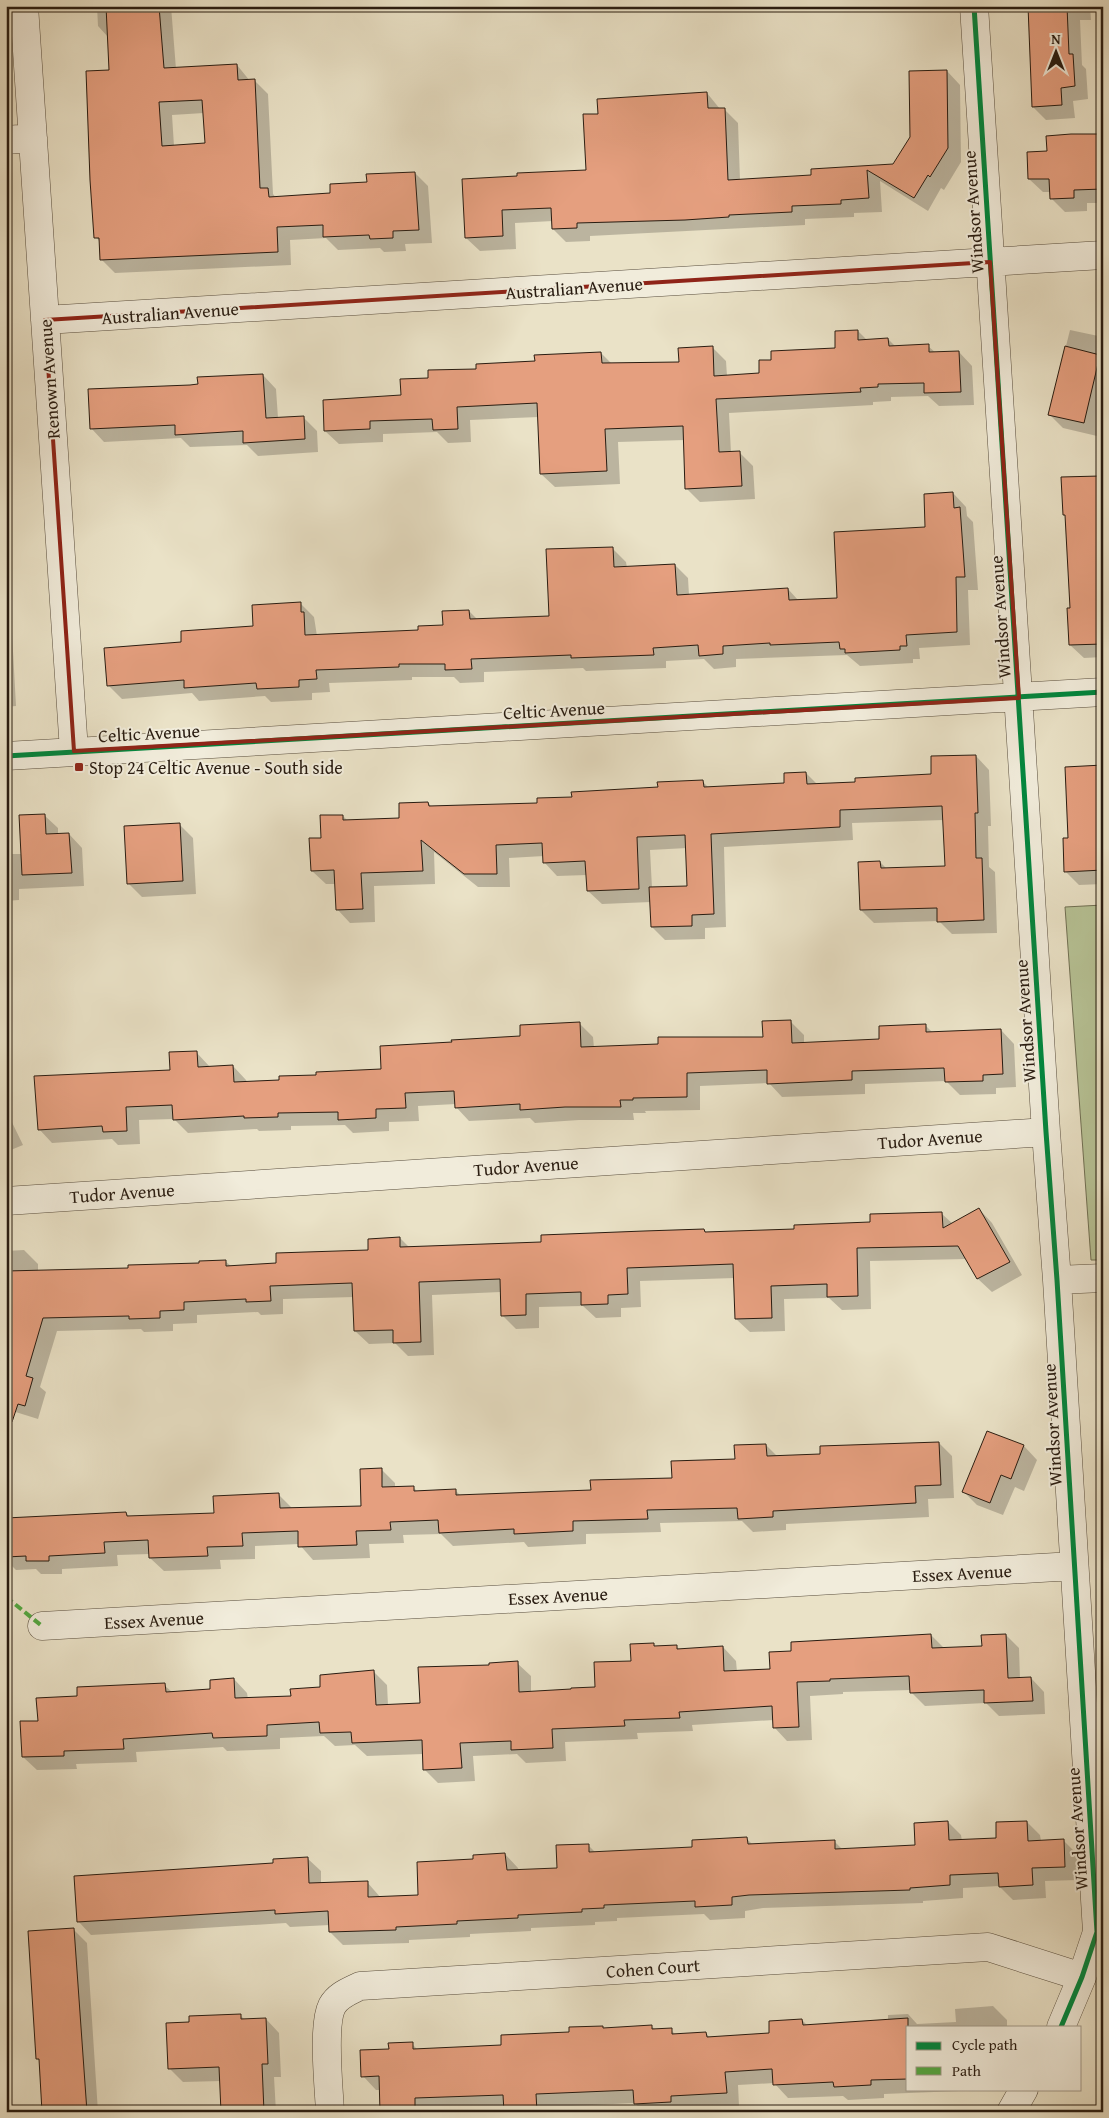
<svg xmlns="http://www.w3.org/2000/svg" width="1109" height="2118" viewBox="0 0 1109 2118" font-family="'Gentium Book Plus',serif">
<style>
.green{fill:#b7c396;stroke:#707054}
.shadow{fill:#0003;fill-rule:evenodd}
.building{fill:#e59f7f;stroke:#291c11;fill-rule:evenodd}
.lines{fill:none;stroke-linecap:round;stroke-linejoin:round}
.minor-casing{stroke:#594e3e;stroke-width:29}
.minor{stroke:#f1ecdb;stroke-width:28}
.quiet{stroke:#53a942;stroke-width:4;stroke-dasharray:8 4;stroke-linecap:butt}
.cycleway-casing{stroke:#f1ecdb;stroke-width:8}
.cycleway{stroke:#00873e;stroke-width:5}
.marked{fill:none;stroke:#8f2418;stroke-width:4;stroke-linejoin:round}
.poi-dot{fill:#8f2418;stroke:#f1ecdb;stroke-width:2}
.labels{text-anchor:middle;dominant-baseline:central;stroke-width:4;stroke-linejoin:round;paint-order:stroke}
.street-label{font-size:18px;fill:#291c11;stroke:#f1ecdb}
.poi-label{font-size:18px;fill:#291c11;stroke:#f1ecdb;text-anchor:start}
</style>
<rect width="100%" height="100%" fill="#eae2c7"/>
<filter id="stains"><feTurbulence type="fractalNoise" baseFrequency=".004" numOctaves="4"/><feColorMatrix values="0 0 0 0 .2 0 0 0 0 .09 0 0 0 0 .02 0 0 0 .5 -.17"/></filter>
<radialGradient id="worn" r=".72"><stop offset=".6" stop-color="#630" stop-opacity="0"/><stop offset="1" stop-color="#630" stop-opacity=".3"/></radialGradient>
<!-- green -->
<path class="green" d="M1103,905V1260H1091L1065,907Z"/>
<!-- shadow -->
<path class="shadow" d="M97,6H171L176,69L237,65L250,81L254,80L268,94L273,194L276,198L331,194L368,183L415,173L428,186L432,243L405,244L406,251L384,252L380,248L338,250L326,238L290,240L291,265L115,273L101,259L100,242L96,237L110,71L108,37L98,26ZM204,113L207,145L174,146L172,115Z
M385,6H418L386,8Z
M1029,6H1090L1091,20H1080L1082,65L1086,69L1088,99L1073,101L1075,118L1046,120L1033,107Z
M947,71L960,85L961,162L944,190L941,188L928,211L880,181L882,212L854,213V217L805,219V225L590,236V241L566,242L553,229V221L515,223L516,249L480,251L466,238L464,180L587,171L599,115L707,93L720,109H724L738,123L740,180L812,177L894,166L911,138Z
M1103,135V203H1087V211L1065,212L1051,198V192H1043L1029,179L1048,153Z
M1070,330L1103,337V413L1097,436L1063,428L1049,414Z
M858,331L867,340L888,339L896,347L928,346L936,353L959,352L972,366L974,405L939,406L928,396L891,397V401L873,402V405L729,413L731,453H740L753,466L755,499L700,502L687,489L685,440L618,442L620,484L555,487L541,474L539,417L470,420L471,442L448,443L437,432L383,434V442L339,444L325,431L402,397L429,380L478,370L601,353L612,364L680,363L712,347L726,361L727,376L760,374L772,361L837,349Z
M263,375L276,389L278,418L303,417L317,431L318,452L258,456L247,445L190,447L181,438L104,442L91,428L199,385Z
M1099,477L1103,481V657L1084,658L1070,645L1071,609L1067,517L1064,515Z
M953,493L966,507L967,516L973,522L978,590H968L970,645L919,648L920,659H913V663L860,666L847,655L736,659V667L714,669L704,659L666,661V668L586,671L583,668L484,672V682L460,683L454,677H412V680L329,683L330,692L312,693V700L271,702L265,696L199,701L192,693L122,699L108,685L183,643L254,627L300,603L314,617L317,636L420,631L444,626L469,611L478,620L550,617L613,549L626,562L627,568L675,565L688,578L689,595L788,589L798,600L838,599L927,529Z
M6,575L9,578L16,706L6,707Z
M976,756L989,770L991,826H988L989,867L995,872L997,933L952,934L939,921L874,923L861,910L880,862L887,869L946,867L944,820L852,823L853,840L724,847L726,927L705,928V939L665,940L652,927L651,902L602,904L588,891L587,875L557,876L544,862V856L509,858L510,887H478L434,852L435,884L374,886L375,922L350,923L337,909L336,884H326L312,871L322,839L343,816L348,821L401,820L428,803L432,807L538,804L573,798L703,782L709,788L786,784L806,773L818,785L856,783L933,775ZM687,848L689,887L652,888L650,850Z
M1103,766V884L1079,885L1066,872L1069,839Z
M44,815L58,828V835L69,834L82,848L84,886L19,889V900L6,901V854H22Z
M179,824L193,838L196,894L142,897L128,883Z
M790,1021L804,1035V1043L881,1041L925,1025L933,1033L1001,1030L1014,1044L1016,1087L996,1088V1094L960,1095L946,1081L865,1084V1094L782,1097L769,1083L700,1086V1110L645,1111L646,1113H633L634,1120H579L535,1123L530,1118L469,1121L456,1107V1104L418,1106L419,1121L389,1122V1131L353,1133L345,1125L291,1126V1130L259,1131L257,1129L188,1133L174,1119L139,1120L140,1144L118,1145L112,1139L52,1143L39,1129L172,1071L196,1052L210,1067L233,1066L246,1080L247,1082H280L382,1070L580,1024L593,1037L594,1048L764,1038Z
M6,1110L23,1145L6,1152Z
M979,1209L992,1223L1022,1275L992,1292L978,1279L967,1259L870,1261L871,1309L842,1310L829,1298L784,1299L785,1331L750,1332L736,1319L735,1278L640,1281L641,1307L621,1308V1317L596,1318L583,1306L539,1307V1328L516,1329L502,1315L501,1292L432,1295L434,1355L408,1356L395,1343L369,1344L355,1331L354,1297L283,1299V1314L261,1315L258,1312L197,1315V1323L173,1324V1331L144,1332L141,1329L57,1331L40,1387L46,1392L38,1419L6,1409V1251L24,1250L38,1264V1271L129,1269L225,1261L231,1266L277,1264L370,1251L400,1238L409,1247L543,1243L704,1230L707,1233L795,1230L871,1223L942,1214L953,1224Z
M987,1432L1024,1446L1037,1460L1024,1491L1015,1487L1003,1515L977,1505L963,1491Z
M939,1443L952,1456L954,1498L928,1499L929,1517L786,1524V1530L753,1532L742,1521L660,1523L661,1532L586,1534V1544L528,1547L524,1542L453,1546L441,1534L403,1535L404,1543L369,1544L370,1558L313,1560L299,1544L255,1546V1559L220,1560L221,1569L164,1571L150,1558V1554L117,1555L118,1566L62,1569V1574H41L36,1569L16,1570L6,1560V1519L126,1513L130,1517L215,1514L279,1495L292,1508L362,1507L381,1469L395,1483V1488L413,1487L418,1492L455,1490L461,1496L592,1491L673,1480L736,1460L766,1445L778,1457L822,1455Z
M931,1635L945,1649L983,1648L1006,1635L1019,1648L1020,1679L1031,1678L1044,1692L1045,1714L999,1716L986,1703L925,1706L911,1692V1690L843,1692V1694L810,1696L812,1740L787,1741L774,1727V1720L692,1725L693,1731L637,1733L638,1739L565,1742L566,1761L526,1763L517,1754L473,1756L475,1781L438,1783L424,1769L423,1754L367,1756L355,1745L335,1746L324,1736L280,1738V1749L227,1751L223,1747L136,1752L137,1762L76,1764L77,1769L37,1770L23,1757L39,1722L78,1697L164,1685L172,1692L212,1690L234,1679L247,1693L248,1699L292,1697L374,1672L387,1685L388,1705L421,1704L490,1667L517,1663L531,1676V1692L596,1688L653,1644L656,1647L676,1646L680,1650L723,1647L736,1661L737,1672L771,1670Z
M948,1822L961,1835L962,1841L998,1839L1027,1822L1040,1835L1041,1841L1063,1840L1077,1854L1078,1880L1045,1881L1046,1898L1013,1900L999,1886L963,1888V1898L923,1901V1903L763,1908L745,1911V1918L710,1920L704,1914L617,1918V1921L595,1922V1925L531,1928V1931L470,1934V1937L409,1940V1943L343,1945L330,1932V1925L290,1927L286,1923L91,1935L78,1921L275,1864L307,1858L321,1871V1883L367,1882L381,1898L420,1896L475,1860L505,1854L518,1868L519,1871L558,1869L588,1845L596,1853L693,1848L747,1839L753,1845L834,1841L843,1850L917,1846Z
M73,1929L87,1943L98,2112H43L40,2061L37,2059Z
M993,2006L1007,2020V2027H908V2089H1009L884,2094V2098L848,2100L843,2096L788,2098L774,2083L738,2085L739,2106L683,2109L684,2112H643L635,2103L549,2107V2112H505V2108L381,2112L380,2090H376L363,2076L390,2050L412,2044L418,2050L502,2046L602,2027L604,2029L651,2026L656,2030H671L676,2035L706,2033L710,2038L771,2034L802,2020L808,2026L888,2020V2015L908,2014L917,2024L956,2022L955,2009Z
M240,2015L245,2020L266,2019L279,2033L281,2077H274L276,2112H223L221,2081L183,2082L170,2069L191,2023Z
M1103,2109V2112H1096L1095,2110Z"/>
<!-- building -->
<path class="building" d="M106,6H159L164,68L237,64L238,80L255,79L260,188H268L269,197L330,193V184L367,182L366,174L415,172L419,230L393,231V238L370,239L369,235L323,237V225L277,227L278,252L100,260L99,238H94L90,180L86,71L109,70ZM202,100L205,143L162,146L159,102Z
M1028,6H1067L1069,54H1073L1075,86L1061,88L1062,105L1032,107Z
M947,70L948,148L930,177L928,175L914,198L867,170L869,198L841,200V204L792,206V212L729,215V217L685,220L577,223V228L552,229L551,208L502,210L503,236L465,238L462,179L517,176V173L586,170L583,114H598L597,99L707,92L708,108H725L728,180L811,175V169L893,164L910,137L909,71Z
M1071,134H1103V189L1074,190V198L1050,199L1049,179H1028L1027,152L1047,151L1046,136Z
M858,330V340L888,338L889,346L929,344V352L959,351L961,392L924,393V383L878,384V387L860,388L861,392L716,399L719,452L740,451L742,486L685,489L683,426L605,429L607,471L540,474L537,403L457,407L458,429L433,430L432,419L370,421V429L324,431L323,400L401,395L400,379L428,378V370L476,369V364L535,361L534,355L601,352L602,363L679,362L678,348L713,346L714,376L759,373V360H771V351L835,348V331Z
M1065,346L1100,355L1084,423L1048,415Z
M263,374L266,418L304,416L305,439L243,443V431L175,435V425L90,429L88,389L190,385L198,384L197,377Z
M1100,476L1103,544V644L1069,645L1067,608H1070L1065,515H1063L1061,477Z
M953,492L954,508L960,507L965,577H956L957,632L906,635L907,646H900V650L845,653V649H840L839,642L770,645V643L723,646V654L699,656L698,645L653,648L654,655L571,658V655L471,659L472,669L445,670V664H399V667L316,670L317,679L299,680V687L257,689L256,683L184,688V680L107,686L104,648L181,642V631L253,626L252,605L301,602V612H304L305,635L418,630V626L443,625L442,611L469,610L470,619L549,616L546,549L613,547L614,567L675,564L677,595L788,588L789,600L837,598L834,532L925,527L924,494Z
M976,755L978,813H975L976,858H982L984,920L937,922V908L860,910L858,862L880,861L881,868L945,866L942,806L840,810V827L711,834L714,914L692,915V926L651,927L649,887L687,886L685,835L637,837L639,889L587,891L585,861L543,863L542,843L496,845L497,874H464L421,840L423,871L361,873L363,909L336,910L334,870L311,871L309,838H321L320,815H343V820L399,818V803L428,802L429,806L537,803V798L572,797L571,792L658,787L657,782L703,780L704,787L784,783V773L806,772L807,784L855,782V778L931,774V756Z
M1103,765V870L1064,872L1063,838H1068L1065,767Z
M45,814L46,834L69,833L72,873L22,875L19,815Z
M180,823L183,881L127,884L124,826Z
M791,1020L792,1043L879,1039V1026L926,1024V1032L1001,1029L1003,1074L983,1075V1081L945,1082L944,1068L852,1071V1080L767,1084V1070L687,1073V1097L633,1098V1100H620L621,1107H565L520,1110V1104L455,1108L454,1091L405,1093L406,1108L376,1109V1118L338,1120V1112L278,1113V1117L244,1118V1116L173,1120L172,1105L126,1107L127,1131L103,1132L102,1126L38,1130L34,1076L170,1070L169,1052L197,1051L198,1067L233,1065L234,1082L279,1080V1076L316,1075V1072L381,1069L380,1046L452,1042L451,1040L520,1036V1025L580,1022L581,1047L658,1044V1037H763L762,1021Z
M979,1208L1010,1262L977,1279L958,1246L857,1248L858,1296L827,1297V1284L771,1286L772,1318L735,1319L733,1264L627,1268L628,1294L608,1295V1304L581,1305V1292L526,1294V1315L501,1316L500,1279L419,1282L421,1342L393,1343V1330L354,1331L352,1283L270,1286L271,1301L246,1302V1299L184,1302V1310L160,1311V1318L129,1319V1316L43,1318L26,1376L33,1378L25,1406L18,1404L12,1422H6V1271L128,1268V1265L199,1263V1261L226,1260V1266L276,1263V1253L368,1250V1239L400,1237V1247L541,1242V1235L644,1231L704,1229L705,1232L794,1229V1225L870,1222V1214L942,1212L943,1228Z
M987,1431L1024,1445L1011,1479L1001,1475L990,1503L962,1492Z
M939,1442L941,1485L915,1486L916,1503L773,1511V1517L738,1519L737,1508L647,1510L648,1519L573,1521V1531L514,1534V1529L439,1533L438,1520L390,1522L391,1530L356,1531L357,1545L298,1547V1531L242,1533L243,1546L207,1547L208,1556L149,1558L148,1540L104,1542L105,1553L49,1556V1561H26V1556L6,1557V1518L126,1512L127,1516L214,1513L213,1496L279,1493L280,1508L361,1506L360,1469L382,1468V1487L414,1486V1491L456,1489V1495L591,1490L590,1480L672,1478L671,1461L735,1459L734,1445L766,1444L767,1456L820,1454V1446Z
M931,1634L932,1648L982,1646L981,1635L1006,1634L1008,1678L1031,1677L1033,1701L984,1703V1690L910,1693L909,1676L830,1679V1681L797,1682L799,1727L773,1728L772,1706L679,1712L680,1718L624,1720L625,1726L552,1729L553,1748L511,1750V1741L460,1743L462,1768L423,1770L422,1740L352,1743L351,1732L320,1733L319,1722L267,1725V1736L213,1738L212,1733L123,1739L124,1749L64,1751V1756L22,1757L20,1721H38L36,1698L77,1696V1687L165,1683L166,1692L210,1689V1680L234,1678L235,1698L291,1696L290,1689L320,1687V1675L374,1670L376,1705L420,1703L418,1667L489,1665V1663L518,1661L519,1692L571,1689V1688L595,1687L594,1662L631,1661L630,1644L654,1643V1646L677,1645V1649L723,1646L724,1671L770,1669L769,1652L791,1651V1642Z
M948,1821L949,1840L996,1838V1822L1027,1821L1028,1841L1064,1839L1065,1867L1032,1868L1033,1885L999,1887L998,1873L950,1875V1885L910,1888V1890L749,1895L732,1897V1905L695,1907V1901L604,1905V1908L582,1909V1912L518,1915V1918L457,1921V1924L396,1927V1930L329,1932L328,1911L275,1914V1910L77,1922L74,1876L273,1863V1859L308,1857L309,1883L368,1881V1897L418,1895L417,1862L473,1859V1855L505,1853L507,1870L557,1868L556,1845L589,1844V1852L692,1847V1840L747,1837L748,1844L835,1840V1849L915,1845L914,1823Z
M74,1928L87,2112H42L39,2059H36L28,1931Z
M241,2014V2019L266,2018L268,2064H262L264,2112H221L219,2067L168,2069L166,2023L189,2022V2016Z
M908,2018V2079L871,2080V2085L834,2087L833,2082L773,2085L772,2069L725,2072L727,2093L671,2096V2102L634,2104L633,2090L536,2094L537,2112H504L503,2095L415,2098V2112H380L379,2076L361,2077L360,2050L389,2049L388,2043L413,2042V2049L501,2045V2035L569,2032V2027L603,2026V2028L652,2025V2029L672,2028V2034L706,2032L707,2037L769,2033V2021L802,2019L803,2025Z"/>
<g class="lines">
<!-- minor casing -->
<g class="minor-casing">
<path id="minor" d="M24,6L74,751
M974,6L1046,1132L1057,1280L1097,1932L1082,1977L1061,2027
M6,140L33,138
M45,320L1103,255
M6,756L1103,692
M6,1201L1046,1132
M1057,1280L1103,1278
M42,1626L1074,1566
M330,2112C329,2088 322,2026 332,2006C338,1995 350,1991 360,1986L988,1947L1082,1977
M1011,2112L1024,2089"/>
</g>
<!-- minor -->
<use href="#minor" class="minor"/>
<!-- quiet -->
<path class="quiet" d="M6,1597L42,1626"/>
<!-- cycleway casing -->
<g class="cycleway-casing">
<path id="cycleway" d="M974,6L1046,1132L1057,1280L1097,1932L1082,1977L1061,2027
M6,756L1103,692"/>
</g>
<!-- cycleway -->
<use href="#cycleway" class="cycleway"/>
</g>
<!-- marked area -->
<path class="marked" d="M990,262L1019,698L74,751L45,320Z"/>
<!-- markers -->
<rect class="poi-dot" x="74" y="762" width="10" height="10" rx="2.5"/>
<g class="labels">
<!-- street labels -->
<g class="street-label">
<text transform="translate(973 212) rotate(-94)">Windsor Avenue</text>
<text transform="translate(574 288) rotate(-4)">Australian Avenue</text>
<text transform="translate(170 313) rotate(-4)">Australian Avenue</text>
<text transform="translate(49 379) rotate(-94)">Renown Avenue</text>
<text transform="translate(1000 617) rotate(-94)">Windsor Avenue</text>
<text transform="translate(554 710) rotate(-3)">Celtic Avenue</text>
<text transform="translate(149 733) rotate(-3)">Celtic Avenue</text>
<text transform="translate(1025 1021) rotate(-94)">Windsor Avenue</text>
<text transform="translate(930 1139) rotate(-4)">Tudor Avenue</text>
<text transform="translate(526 1166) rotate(-4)">Tudor Avenue</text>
<text transform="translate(122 1193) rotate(-4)">Tudor Avenue</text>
<text transform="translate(1052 1425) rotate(-93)">Windsor Avenue</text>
<text transform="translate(962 1573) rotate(-3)">Essex Avenue</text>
<text transform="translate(558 1596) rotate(-3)">Essex Avenue</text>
<text transform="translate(154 1620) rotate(-3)">Essex Avenue</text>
<text transform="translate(1077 1829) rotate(-94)">Windsor Avenue</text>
<text transform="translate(653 1968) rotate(-4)">Cohen Court</text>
</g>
<!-- poi labels -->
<g class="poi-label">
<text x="89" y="767">Stop 24 Celtic Avenue - South side</text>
</g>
</g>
<!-- margin -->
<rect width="1109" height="2118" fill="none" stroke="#eae2c7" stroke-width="25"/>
<rect x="8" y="8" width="1094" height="2103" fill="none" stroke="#291c11" stroke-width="2.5"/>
<rect x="12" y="12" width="1084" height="2093" fill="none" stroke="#291c11"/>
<!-- legend -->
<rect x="906" y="2026" width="175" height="65" fill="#f1ecdb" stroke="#a1998a"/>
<rect x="916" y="2042" width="25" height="8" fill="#00873e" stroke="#a1998a"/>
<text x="952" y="2050" font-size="15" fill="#291c11">Cycle path</text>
<rect x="916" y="2067" width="25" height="8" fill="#53a942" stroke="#a1998a"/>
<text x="952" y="2076" font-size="15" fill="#291c11">Path</text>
<!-- north arrow -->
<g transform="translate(1056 52)" stroke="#f1ecdb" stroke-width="4" paint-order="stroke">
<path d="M0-4L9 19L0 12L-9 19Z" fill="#291c11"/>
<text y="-8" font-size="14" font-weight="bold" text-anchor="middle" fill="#291c11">N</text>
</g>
<rect width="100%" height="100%" filter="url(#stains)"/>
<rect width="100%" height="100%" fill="url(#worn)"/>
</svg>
